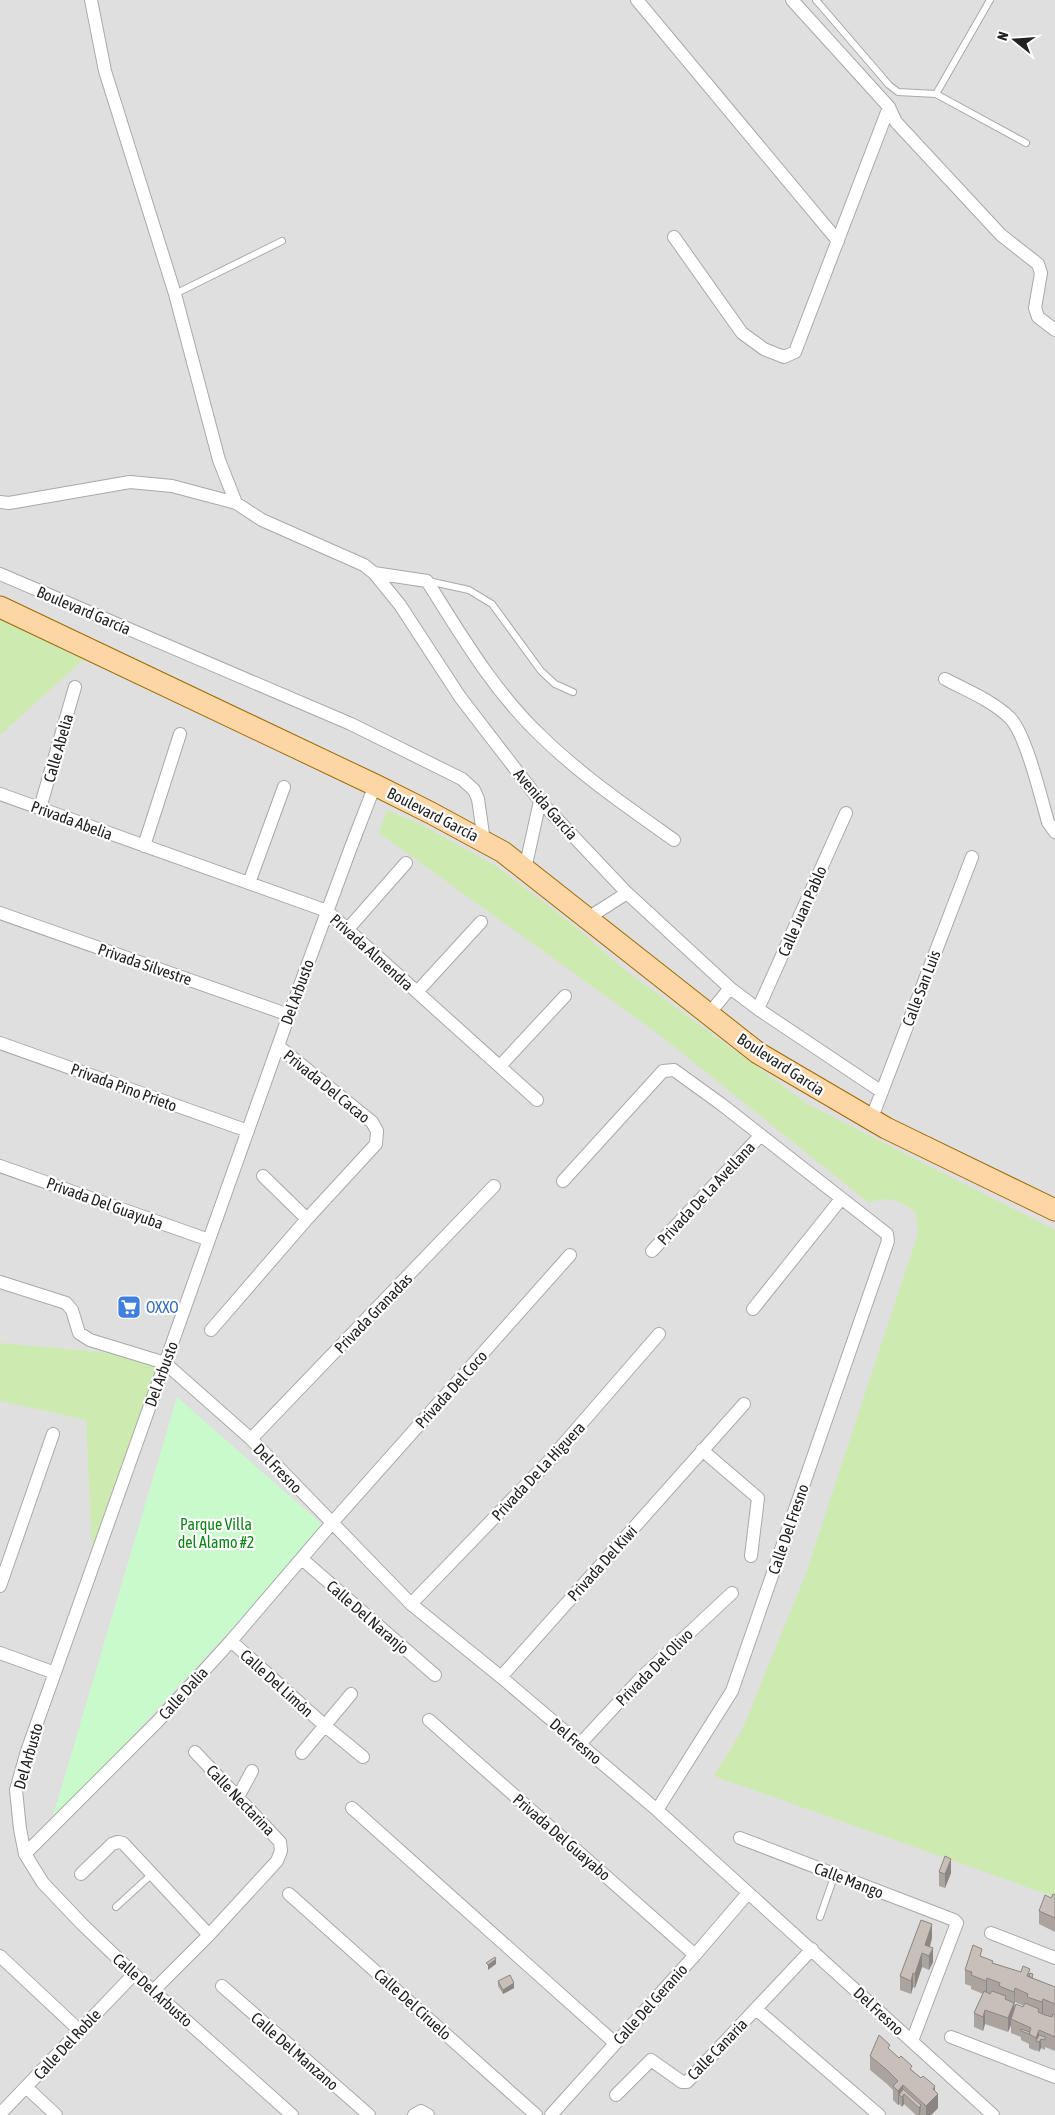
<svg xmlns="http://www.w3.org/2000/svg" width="1055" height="2115" viewBox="0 0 1055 2115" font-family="'Asap Condensed',sans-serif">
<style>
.residential{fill:#e0dfdf}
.grass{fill:#cdebb0}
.park{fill:#c8facc}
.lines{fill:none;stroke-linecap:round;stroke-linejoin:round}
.lane-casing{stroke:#a9a9a9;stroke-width:8}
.street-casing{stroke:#a9a9a9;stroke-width:14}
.primary-casing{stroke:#a06b00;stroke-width:23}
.lane{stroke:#fff;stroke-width:6}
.street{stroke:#fff;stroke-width:12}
.primary{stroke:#fcd6a4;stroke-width:21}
.wall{fill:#aba49e;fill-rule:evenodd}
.shaded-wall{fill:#8b8681}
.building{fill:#c7bfb8;stroke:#8b8681}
.labels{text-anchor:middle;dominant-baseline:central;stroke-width:4.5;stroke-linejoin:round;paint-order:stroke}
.street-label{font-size:16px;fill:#222;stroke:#fff}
.shop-label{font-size:16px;fill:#366cbe;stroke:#fff;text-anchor:start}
.park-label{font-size:16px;fill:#0c8416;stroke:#fff}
</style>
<rect width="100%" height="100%" fill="#f2efe9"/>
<!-- residential -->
<path class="residential" d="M0,0H1055V2115H0Z"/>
<!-- grass -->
<path class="grass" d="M0,619L83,660L0,735Z
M387,810L420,824L496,866L572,924L626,971L809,1105L1055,1230V1897L714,1776L742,1730L805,1576L916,1239L918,1231L916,1213C902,1201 886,1195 869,1203L657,1033L379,833Z
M0,1343L143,1356L165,1363L93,1567L86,1420L0,1401Z"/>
<!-- park -->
<path class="park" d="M177,1397L325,1527L50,1826Z"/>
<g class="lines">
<!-- lane casing -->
<g class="lane-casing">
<path id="lane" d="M816,0L889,85L898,92L936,94L990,0
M936,94L1026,143
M175,294L282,241
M428,581L469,590L492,604L541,671L555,684L573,692
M116,1907L152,1874
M820,1917L835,1874"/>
</g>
<!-- street casing -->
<g class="street-casing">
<path id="street" d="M91,0L105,71L175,294L219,460L236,503
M637,0L838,241
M792,0L889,107L896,122L1001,235L1038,264L1041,273L1035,308L1038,317L1055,330
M674,237L742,333L764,349L784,357L795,352L889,107
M0,502L9,503L130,482L172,486L236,503L262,520L364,565L374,573L400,605L460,697L540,801L627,893L730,988L758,1009L882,1092
M374,573L427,581C461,635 495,693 542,737C582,776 629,808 674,840
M0,574L351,724L462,779L474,790L478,799L484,841
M945,679C966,690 993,701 1010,718C1026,734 1041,798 1048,822L1055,832
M0,794L327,911L537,1100
M40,808L75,687
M144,846L180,734
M525,869L540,801
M249,883L284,787
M0,913L289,1015
M588,918L627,893
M347,930L406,863
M417,992L481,922
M758,1009L846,813
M709,1014L730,988
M0,1043L248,1131
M500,1066L565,996
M871,1120L972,857
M0,1166L209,1240
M263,1176L307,1219
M563,1181L663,1071L674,1070L721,1104L887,1234L888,1241L732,1691L657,1810
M652,1251L760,1136
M0,1282L66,1303L72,1310L79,1333L90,1340L165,1363L251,1439L411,1604L501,1677L657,1810L993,2115
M753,1309L841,1199
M211,1330L307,1219L376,1144L377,1131L372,1122L278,1046
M251,1439L494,1186
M702,1450L758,1498L751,1556
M302,1559L435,1675
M0,1586L53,1434
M411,1604L548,1462L659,1334
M231,1641L324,1725L363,1757
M0,1653L55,1673
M501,1677L744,1404
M429,1720L695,1955
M580,1744L641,1678L732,1593
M302,1753L351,1694
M238,1797L252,1771
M352,1808L615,2043
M740,1838L954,1920L957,1923L912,2041
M25,1854L158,1721L231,1641L331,1524L570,1255
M81,1874L112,1844L118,1842L123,1843L209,1935
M289,1894L536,2115
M991,1933L1055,1958
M0,1956L80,2031
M222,1986L369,2115
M153,1991L209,1935L277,1861L281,1851L280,1842L195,1752
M756,2009L879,2115
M951,2037L1055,2077
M26,2087L56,2115
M616,2095L651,2060L682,2082H687L812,1949
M0,2114L134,1974
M292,2115L134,1974L82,1924L43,1883L25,1854L20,1829L16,1790L27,1751L289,1015L351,847L375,785
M414,2115L421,2111L428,2115
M551,2115L695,1955L748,1893"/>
</g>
<!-- primary casing -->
<g class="primary-casing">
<path id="primary" d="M0,607L375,785L431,813L503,852L758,1053L886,1128L1055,1210"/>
</g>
<!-- lane -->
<use href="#lane" class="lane"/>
<!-- street -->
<use href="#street" class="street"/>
<!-- primary -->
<use href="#primary" class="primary"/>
</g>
<!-- wall -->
<path class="wall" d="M939,1872L951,1873L945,1888L939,1886Z
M1055,1895V1932L1039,1924V1911Z
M932,1938L930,1947L933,1962L929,1970L922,1967L915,1988L913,1987L911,1994L900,1990V1976Z
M982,1957L993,1963L1021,1972L1030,1973L1033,1978L1055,1987V2051L1045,2047V2050L1041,2048L1039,2052L1036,2050V2051L1029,2048V2044L1021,2040V2037L1011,2033V2025L1008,2032L985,2024L983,2031L974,2027V2013L983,1994L971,1989V1986L965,1984V1970ZM1015,2002L1024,2006L1023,2007L1014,2011Z
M498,1981L514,1988L503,1994L498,1986Z
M890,2050L935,2091L938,2108L931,2115H916L904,2104L902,2107L899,2104L898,2105L893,2100V2090L887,2084L870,2070V2056Z"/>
<!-- shaded-wall -->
<path class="shaded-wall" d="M951,1859V1873L945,1888V1874Z
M932,1924V1938L927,1955L925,1945Z
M933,1948V1962L929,1970V1956Z
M922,1953V1967L915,1988V1974Z
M496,1959V1964L488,1970V1965Z
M913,1973V1987L911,1994V1981Z
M987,1978V1992L986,1995V1981Z
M514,1983V1988L503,1994V1990Z
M1015,1988L1014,2016L1011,2019V2025L1008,2032V2018L1014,2003V1992Z
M1043,1999V2013L1042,2016V2002Z
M985,2010V2024L983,2031V2017Z
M1039,2030V2042L1036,2041V2051V2038Z
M1041,2039V2048L1039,2052V2042Z
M903,2085L904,2104L902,2107V2097L899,2095V2104L898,2105V2091Z
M935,2086V2097L938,2094V2108L931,2115H926V2106L933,2089Z
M921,2105L920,2115H919V2108Z"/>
<!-- building -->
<path class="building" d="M945,1856L951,1859L945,1874L939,1872Z
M1053,1894L1055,1895V1918L1039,1911L1045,1895L1051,1898Z
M921,1920L932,1924L925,1945L933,1948L929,1956L922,1953L915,1974L913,1973L911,1981L900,1976Z
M973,1945L982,1949L980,1956L993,1961L992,1963L1021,1972L1023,1966L1030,1969L1027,1976L1055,1987V2004L1043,1999L1042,2002L1027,1997L1028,1994L1015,1988L1014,1992L999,1986L1000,1983L987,1978L986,1981L971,1975L972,1972L965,1970Z
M495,1957L496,1959L488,1965L486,1963Z
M1030,1973L1033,1974L1032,1978L1029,1976Z
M510,1975L514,1983L503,1990L498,1981Z
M984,1991L990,1994L992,1991L1006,1996L1005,1999L1014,2003L1008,2018L985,2010L983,2017L974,2013Z
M1025,2003L1039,2009L1038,2012L1045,2015L1052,2017L1053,2014L1055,2015V2037L1039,2030L1036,2038L1029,2034L1031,2028L1011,2019L1016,2004L1023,2007Z
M1021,2029L1030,2032L1029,2034L1021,2031Z
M879,2035L890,2045L888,2048L899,2058L901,2056L912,2066L910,2069L921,2078L923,2076L935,2086L933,2089L938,2094L926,2106L903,2085L898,2091L893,2086L898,2081L887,2070L870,2056Z
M1039,2035L1045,2037V2040L1041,2039L1039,2042L1036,2041Z
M903,2089L921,2105L919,2108L904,2094L902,2097L899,2095Z"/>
<!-- icons -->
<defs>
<g id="supermarket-square" transform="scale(1.25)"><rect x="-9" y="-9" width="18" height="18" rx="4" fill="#3f7fe0" stroke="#fff"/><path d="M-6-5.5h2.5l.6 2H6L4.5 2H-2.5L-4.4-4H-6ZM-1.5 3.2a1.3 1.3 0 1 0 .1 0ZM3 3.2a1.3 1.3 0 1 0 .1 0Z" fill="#fff"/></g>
</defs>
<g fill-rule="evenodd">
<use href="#supermarket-square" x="129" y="1307"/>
</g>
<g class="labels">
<!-- street labels -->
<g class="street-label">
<text transform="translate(84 610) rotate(23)">Boulevard García</text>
<text transform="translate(58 748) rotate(-74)">Calle Abelia</text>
<text transform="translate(546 804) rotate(49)">Avenida García</text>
<text transform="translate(433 814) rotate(27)">Boulevard García</text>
<text transform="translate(72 820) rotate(20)">Privada Abelia</text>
<text transform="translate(802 911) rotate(-66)">Calle Juan Pablo</text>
<text transform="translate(372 952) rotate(42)">Privada Almendra</text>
<text transform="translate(145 964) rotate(19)">Privada Silvestre</text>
<text transform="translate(921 988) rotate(-69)">Calle San Luis</text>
<text transform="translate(297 992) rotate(-70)">Del Arbusto</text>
<text transform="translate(781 1064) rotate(33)">Boulevard Garcia</text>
<text transform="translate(327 1086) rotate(39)">Privada Del Cacao</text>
<text transform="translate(124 1087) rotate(20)">Privada Pino Prieto</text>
<text transform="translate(706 1193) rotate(-47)">Privada De La Avellana</text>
<text transform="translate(105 1203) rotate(20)">Privada Del Guayuba</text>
<text transform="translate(373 1313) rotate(-46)">Privada Granadas</text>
<text transform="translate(161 1374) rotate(-70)">Del Arbusto</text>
<text transform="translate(451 1389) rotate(-48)">Privada Del Coco</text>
<text transform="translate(278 1468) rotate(46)">Del Fresno</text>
<text transform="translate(538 1471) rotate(-47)">Privada De La Higuera</text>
<text transform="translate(788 1529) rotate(-71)">Calle Del Fresno</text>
<text transform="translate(602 1563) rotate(-48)">Privada Del Kiwi</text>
<text transform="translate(368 1617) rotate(41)">Calle Del Naranjo</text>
<text transform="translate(654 1667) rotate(-45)">Privada Del Olivo</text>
<text transform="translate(277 1683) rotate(42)">Calle Del Limón</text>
<text transform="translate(183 1693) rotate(-48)">Calle Dalia</text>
<text transform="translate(576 1741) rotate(40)">Del Fresno</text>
<text transform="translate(28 1756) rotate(-74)">Del Arbusto</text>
<text transform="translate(241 1800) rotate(46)">Calle Nectarina</text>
<text transform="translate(562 1837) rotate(41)">Privada Del Guayabo</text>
<text transform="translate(849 1880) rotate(21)">Calle Mango</text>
<text transform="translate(153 1990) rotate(42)">Calle Del Arbusto</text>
<text transform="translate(413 2004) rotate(42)">Calle Del Ciruelo</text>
<text transform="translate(650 2004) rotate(-48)">Calle Del Geranio</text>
<text transform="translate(879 2011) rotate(43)">Del Fresno</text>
<text transform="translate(67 2044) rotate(-47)">Calle Del Roble</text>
<text transform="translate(717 2049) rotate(-46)">Calle Canaria</text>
<text transform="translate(295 2051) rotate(41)">Calle Del Manzano</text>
</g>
<!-- shop labels -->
<g class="shop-label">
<text x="146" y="1307">OXXO</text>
</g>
<!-- park labels -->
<g class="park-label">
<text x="216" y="1524">Parque Villa<tspan x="216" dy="18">del Alamo #2</tspan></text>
</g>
</g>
<!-- north arrow -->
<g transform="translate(1015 40) rotate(287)" stroke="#ffffff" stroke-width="4" paint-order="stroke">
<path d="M0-4L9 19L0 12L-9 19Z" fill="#222222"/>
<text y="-8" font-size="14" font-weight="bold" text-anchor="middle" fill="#222222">N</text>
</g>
</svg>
